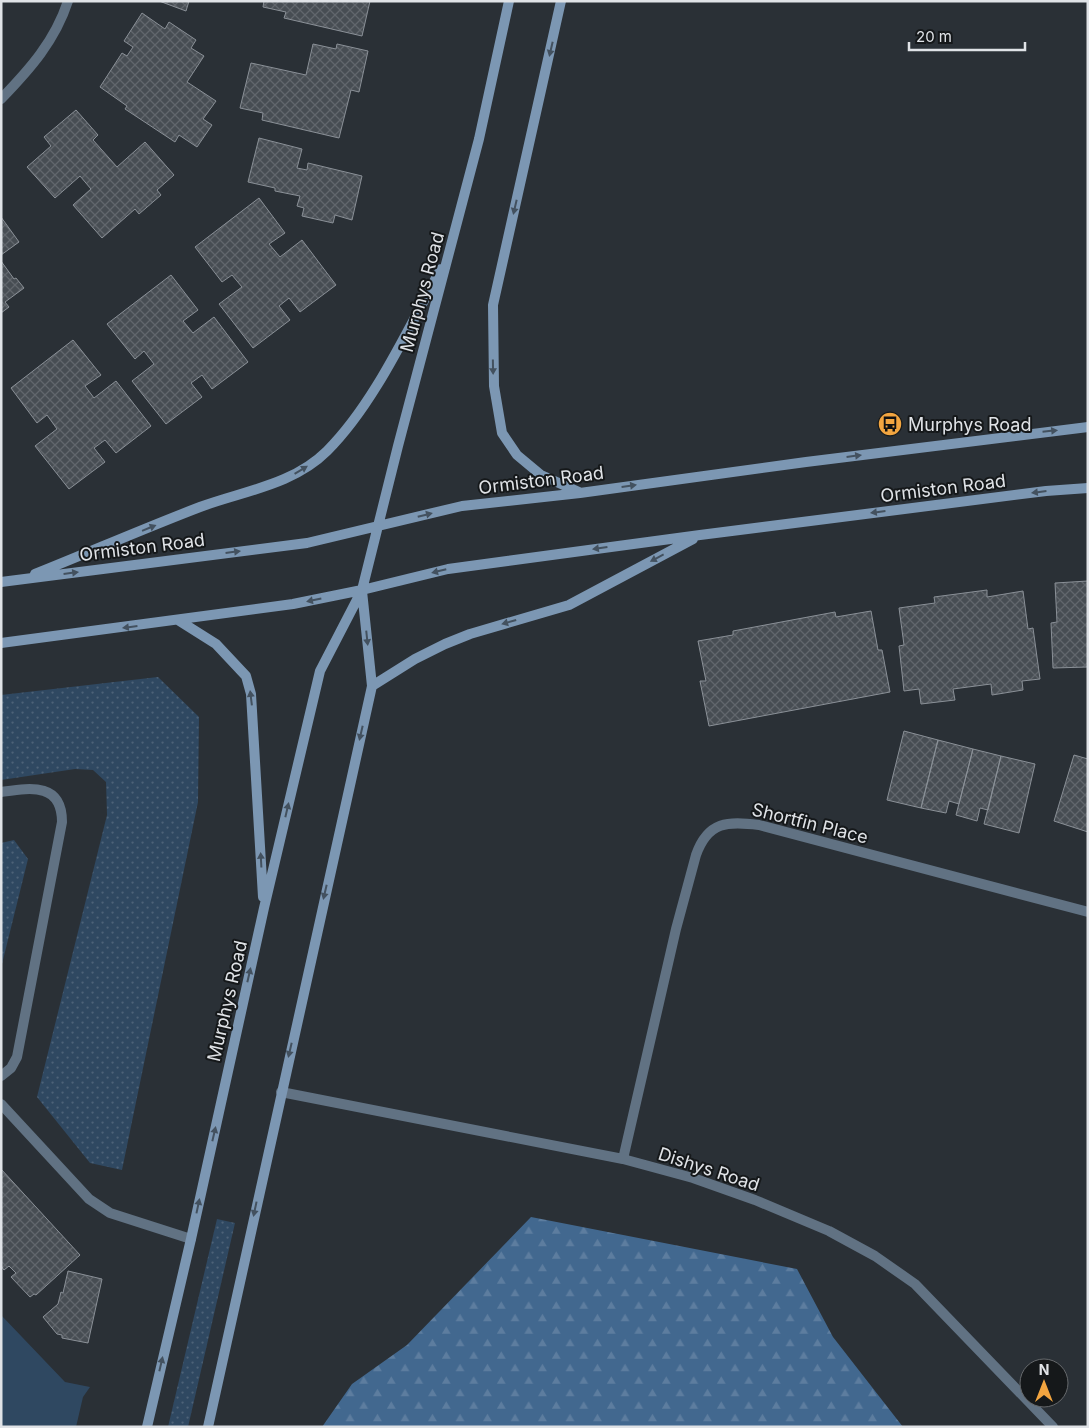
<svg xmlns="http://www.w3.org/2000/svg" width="1089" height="1428" viewBox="0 0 1089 1428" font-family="Inter,sans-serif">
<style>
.grass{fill:url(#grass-dots)}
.forest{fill:url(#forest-firs)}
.park{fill:#2f4861}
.building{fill:url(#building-cross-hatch);stroke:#8a9097}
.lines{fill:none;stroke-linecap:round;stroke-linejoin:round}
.minor{stroke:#617283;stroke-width:10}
.secondary{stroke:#7c97b3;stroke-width:10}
.oneway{fill:#43515f}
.labels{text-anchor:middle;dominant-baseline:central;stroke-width:4;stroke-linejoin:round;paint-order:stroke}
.street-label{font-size:18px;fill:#e0e3e7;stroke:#15181a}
.poi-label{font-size:18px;fill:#e0e3e7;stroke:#15181a;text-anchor:start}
</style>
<defs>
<pattern id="grass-dots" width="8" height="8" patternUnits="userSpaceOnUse" patternTransform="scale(1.25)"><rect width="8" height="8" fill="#2f4861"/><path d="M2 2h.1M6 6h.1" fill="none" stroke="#4d6278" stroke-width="1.8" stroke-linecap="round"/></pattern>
<pattern id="forest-firs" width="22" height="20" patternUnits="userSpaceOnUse" patternTransform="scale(1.25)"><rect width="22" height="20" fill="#42688f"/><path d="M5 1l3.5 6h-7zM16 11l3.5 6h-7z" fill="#5d7d9f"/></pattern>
<pattern id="building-cross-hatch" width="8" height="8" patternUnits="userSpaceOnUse" patternTransform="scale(1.25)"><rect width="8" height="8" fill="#474d53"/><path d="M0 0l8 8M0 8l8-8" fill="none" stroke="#61666c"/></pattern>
</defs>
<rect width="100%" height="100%" fill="#2a3036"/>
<!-- grass -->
<path class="grass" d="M158,677L199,717L198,802L122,1170L90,1163L37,1097L107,815L106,782L93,770L75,769L1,780V695Z
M14,840L28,859L1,968V843Z
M217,1219L235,1223L188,1427H168Z"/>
<!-- forest -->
<path class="forest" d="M531,1217L797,1269L833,1337L903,1427H322L352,1384L407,1345Z"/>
<!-- park -->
<path class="park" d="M1,1315L65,1382L90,1387L83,1397L76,1427H1Z"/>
<!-- building -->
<path class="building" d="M159,1H189L186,11Z
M264,1H370L362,36L284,18L286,12L263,7Z
M142,13L165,29L169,22L196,40L191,48L204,56L187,82L216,101L203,119L212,125L197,147L179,135L175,142L125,109L127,106L100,87L122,53L127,56L133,47L124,41Z
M313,44L336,49L337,44L368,51L359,92L351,90L339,138L262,120L263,113L240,108L251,63L306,75Z
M76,110L98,135L93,140L117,167L145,142L174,175L157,190L161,195L139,214L135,209L102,238L73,205L91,189L80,176L55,198L27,167L51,146L44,137Z
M259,138L302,149L297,168L307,170L308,163L362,176L352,220L335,215L333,223L302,216L304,208L297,206L300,196L275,191V188L248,182Z
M259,198L285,233L269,244L280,257L302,240L336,285L300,312L289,298L279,306L290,320L253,348L219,304L242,287L232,275L222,282L195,247Z
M1,217L19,242L1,255Z
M1,261L14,279L16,278L24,288L5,302L9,307L1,313Z
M171,275L198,310L183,321L193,333L214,317L248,362L212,389L202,375L191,383L202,397L166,424L132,381L154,364L144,351L135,359L107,324Z
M73,340L101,375L85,386L94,398L116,381L151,426L116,453L105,440L94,448L105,462L69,489L35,446L57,429L47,415L37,423L11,388Z
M1088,581V667L1053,668L1051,623L1057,622L1055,583Z
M987,590V597L1023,591L1028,629L1033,628L1040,679L1022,681L1023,690L992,695L991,684L953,689L955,700L921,704L919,689L904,691L899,646L904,645L899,608L935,603L934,597Z
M871,611L878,650H882L890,692L709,726L700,681H706L698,641L733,635V631L835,612L836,617Z
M904,731L938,740L921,808L887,800Z
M938,740L973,749L959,804L949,801L946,813L921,808Z
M973,749L1001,756L988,810L980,808L977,821L956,815Z
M1074,755L1088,759V832L1054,821Z
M1001,756L1035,764L1019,833L984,824Z
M1,1169L80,1255L36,1295L34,1294L30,1297L11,1277L16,1273L9,1266L4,1270L1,1266Z
M68,1271L102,1279L88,1343L62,1338V1335L57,1334L43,1317L58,1304L61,1292L63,1293Z"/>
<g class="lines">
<!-- minor -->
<path class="minor" d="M1,99C30,69 55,41 68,1
M1,792C30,788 62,782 62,822L17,1057L11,1068L1,1076
M281,1092L623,1159L693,1178L755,1200L829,1231L875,1256L915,1284L1053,1427
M1,1104L89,1199L110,1213L191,1239
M623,1159L676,929L696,855C708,821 728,821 759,825L1088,912"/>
<!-- secondary -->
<path class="secondary" d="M561,1L493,305L494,386L502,433L517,455L541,475L579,492
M35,574C90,552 145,528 200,507C243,491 293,485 327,451C375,403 408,328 441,269
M1,582L307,543L462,506L580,493L806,462L1088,427
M178,620L216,644L246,676L251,694L263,897
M1,643L293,604L362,590L448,569L700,535L1046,491L1088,488
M372,686L415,659L445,644L470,634L569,605L693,539
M147,1427L191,1239L264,908L320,671L362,590L398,446L479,139L509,1
M208,1427L372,686L362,591"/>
</g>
<!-- one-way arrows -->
<defs><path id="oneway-solid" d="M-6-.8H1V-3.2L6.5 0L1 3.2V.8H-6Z" transform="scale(1.25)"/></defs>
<g class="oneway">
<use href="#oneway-solid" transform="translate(551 49) rotate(103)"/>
<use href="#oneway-solid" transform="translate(515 207) rotate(103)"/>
<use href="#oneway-solid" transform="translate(493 367) rotate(89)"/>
<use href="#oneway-solid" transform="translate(1050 431) rotate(-6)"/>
<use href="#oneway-solid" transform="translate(854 456) rotate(-7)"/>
<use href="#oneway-solid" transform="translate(301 470) rotate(-31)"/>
<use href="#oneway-solid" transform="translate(629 486) rotate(-8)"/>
<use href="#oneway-solid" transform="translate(1039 492) rotate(173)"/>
<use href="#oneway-solid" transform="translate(878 512) rotate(173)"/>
<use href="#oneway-solid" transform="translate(425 515) rotate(-14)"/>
<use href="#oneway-solid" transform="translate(149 528) rotate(-22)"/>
<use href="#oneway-solid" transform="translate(600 548) rotate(172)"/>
<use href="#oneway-solid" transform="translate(233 552) rotate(-7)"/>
<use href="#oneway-solid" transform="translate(657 558) rotate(152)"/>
<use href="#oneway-solid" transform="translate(439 571) rotate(166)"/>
<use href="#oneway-solid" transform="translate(71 573) rotate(-7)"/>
<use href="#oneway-solid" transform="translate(314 600) rotate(168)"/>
<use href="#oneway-solid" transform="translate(509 622) rotate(164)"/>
<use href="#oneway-solid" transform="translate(130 627) rotate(173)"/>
<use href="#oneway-solid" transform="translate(367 638) rotate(84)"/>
<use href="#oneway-solid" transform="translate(251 698) rotate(-97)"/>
<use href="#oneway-solid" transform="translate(361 733) rotate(103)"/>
<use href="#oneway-solid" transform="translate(287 810) rotate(-77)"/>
<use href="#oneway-solid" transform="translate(261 860) rotate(-93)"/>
<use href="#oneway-solid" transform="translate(325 892) rotate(103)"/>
<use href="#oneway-solid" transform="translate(249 975) rotate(-77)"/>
<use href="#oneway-solid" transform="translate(290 1050) rotate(103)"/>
<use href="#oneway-solid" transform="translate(214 1134) rotate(-77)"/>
<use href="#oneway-solid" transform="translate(198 1206) rotate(-78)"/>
<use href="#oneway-solid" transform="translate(255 1209) rotate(102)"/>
<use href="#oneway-solid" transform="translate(161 1364) rotate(-77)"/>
</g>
<!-- icons -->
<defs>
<g id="bus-disc" transform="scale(1.25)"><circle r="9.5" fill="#f2a540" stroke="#15181a"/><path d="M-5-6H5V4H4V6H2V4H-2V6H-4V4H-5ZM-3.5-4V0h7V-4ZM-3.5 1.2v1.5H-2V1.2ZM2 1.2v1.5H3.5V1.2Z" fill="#111"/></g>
</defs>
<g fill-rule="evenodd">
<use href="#bus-disc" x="890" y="424"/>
</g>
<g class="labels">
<!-- street labels -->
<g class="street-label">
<text transform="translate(422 292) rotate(-75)">Murphys Road</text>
<text transform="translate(541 480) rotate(-7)">Ormiston Road</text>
<text transform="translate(943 488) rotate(-7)">Ormiston Road</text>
<text transform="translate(142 547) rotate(-7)">Ormiston Road</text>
<text transform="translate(810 823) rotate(14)">Shortfin Place</text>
<text transform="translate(227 1001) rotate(-77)">Murphys Road</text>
<text transform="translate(709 1169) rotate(18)">Dishys Road</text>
</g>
<!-- poi labels -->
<g class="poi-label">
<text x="908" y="424">Murphys Road</text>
</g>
</g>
<!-- border -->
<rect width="1089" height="1428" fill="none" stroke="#e0e3e7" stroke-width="5"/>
<!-- north arrow -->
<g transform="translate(1044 1383)"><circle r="24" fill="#15181a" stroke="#66696c"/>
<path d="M0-4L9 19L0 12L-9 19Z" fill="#f2a540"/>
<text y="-8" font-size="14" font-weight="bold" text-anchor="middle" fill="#e0e3e7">N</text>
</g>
<!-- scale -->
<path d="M909 42v8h116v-8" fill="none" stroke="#e0e3e7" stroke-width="2.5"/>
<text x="916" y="42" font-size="15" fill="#e0e3e7" stroke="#15181a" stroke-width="4" paint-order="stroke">20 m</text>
</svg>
